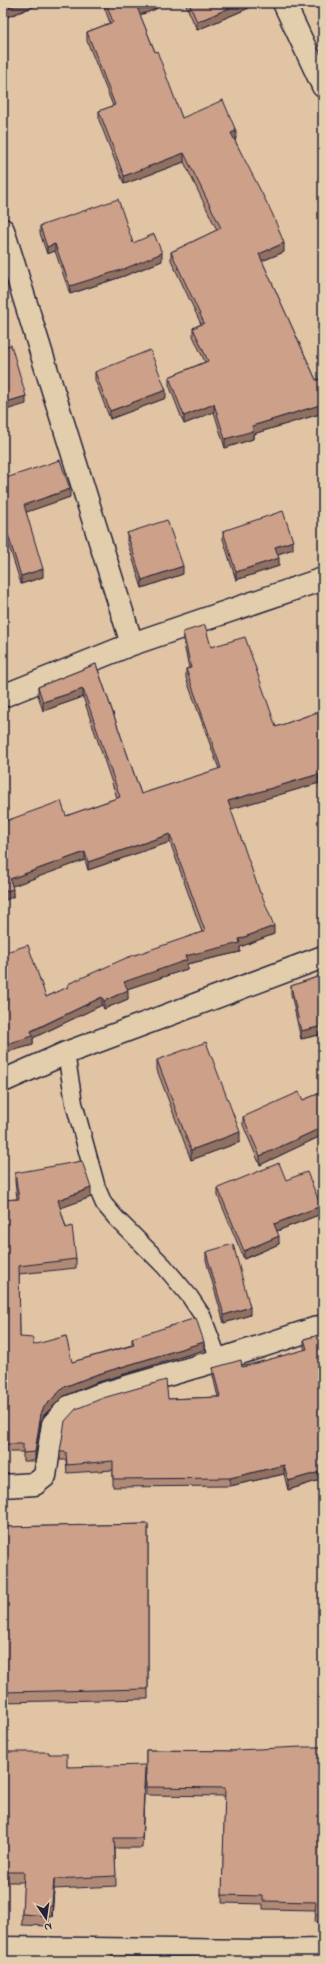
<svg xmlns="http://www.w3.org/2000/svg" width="326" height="1964" viewBox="0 0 326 1964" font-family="'Indie Flower',sans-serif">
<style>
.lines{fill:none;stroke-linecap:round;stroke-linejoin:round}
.service-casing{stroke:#22223b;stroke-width:19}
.minor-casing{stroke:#22223b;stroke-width:25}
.tertiary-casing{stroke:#22223b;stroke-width:25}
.service{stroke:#e2cdac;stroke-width:16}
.minor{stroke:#e2cdac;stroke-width:22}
.tertiary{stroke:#e2cdac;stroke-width:22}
.wall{fill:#b08a76;stroke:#22223b}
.shaded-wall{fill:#907060;stroke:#22223b}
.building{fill:#cda089;stroke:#22223b}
</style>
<rect width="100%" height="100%" fill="#e1c4a4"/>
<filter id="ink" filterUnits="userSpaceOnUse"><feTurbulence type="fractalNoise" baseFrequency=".025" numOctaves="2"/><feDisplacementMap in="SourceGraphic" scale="8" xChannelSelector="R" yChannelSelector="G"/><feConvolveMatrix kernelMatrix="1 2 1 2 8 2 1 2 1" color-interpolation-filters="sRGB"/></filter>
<g filter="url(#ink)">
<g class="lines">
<!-- service casing -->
<g class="service-casing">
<path id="service" d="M66,1053L74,1103L97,1188L104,1204L116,1218L164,1266L190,1297L202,1315L219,1360"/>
</g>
<!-- minor casing -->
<g class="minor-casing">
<path id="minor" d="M284,3L323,86
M3,230L132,644
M3,696L132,644L323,579
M3,1486L35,1484L45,1476L53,1424L69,1407L99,1395L219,1360L323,1326
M3,1948L266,1951L323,1950"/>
</g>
<!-- tertiary casing -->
<g class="tertiary-casing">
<path id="tertiary" d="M3,1081L66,1053L323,957"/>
</g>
<!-- service -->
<use href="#service" class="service"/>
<!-- minor -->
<use href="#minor" class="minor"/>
<!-- tertiary -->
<use href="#tertiary" class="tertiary"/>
</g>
<!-- wall -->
<path class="wall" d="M3,3H43L7,17L3,5Z
M103,3H156V9L140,15L182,118L236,139L235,140L284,252L262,261L316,380L323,378V413L253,434V439L225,448L214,412L184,424L169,385V377L205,362L193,336V328L201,324L171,260V252L217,230L184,162L124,184L99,120V111L113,106L87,41V32L110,23Z
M185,3H249V8L197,30Z
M323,190V204L321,199V191Z
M40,226L133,243L162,261L124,276L70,294L55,251L47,254L40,233Z
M95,372L166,398L110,419L95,380Z
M3,479L70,497L26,512L43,577L21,584L3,527Z
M223,531L293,549L278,554L279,566L236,580L223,539Z
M127,533L183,574L142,588L127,541Z
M183,632L211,647L276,727L323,710V795L319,783L230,809L274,934L240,947V952L187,964V969L127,989L128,999L104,1009L102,1005L33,1038V1045L3,1053L46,997L68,987V984L202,932L170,842L88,870L85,860L12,886L13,897L3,822L66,816L117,798L83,697L43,711L38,695V687L96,664L141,794L219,769L186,678V669L189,668L183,640Z
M323,975V1034L301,1039L291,994V986Z
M157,1060L240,1142L191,1160L157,1070Z
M323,1092V1135L260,1165L243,1125V1117L303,1100Z
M15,1173L91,1197L60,1208L76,1259V1268L19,1274L20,1337L33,1345L72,1362L132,1345V1338L204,1350L95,1383L64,1396L44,1415L41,1422L35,1461H23V1452H4V1399H3V1200L17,1199L15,1182Z
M286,1180L321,1214L277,1231L279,1244L244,1259L218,1196V1188Z
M206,1252L250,1315L224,1323L206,1260Z
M323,1334V1479L288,1490L284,1474L230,1486L113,1487V1470L67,1473L66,1460H60V1452L168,1399L218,1397L213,1376V1368L242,1367L305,1350L304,1347V1339Z
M148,1524V1699L3,1702V1527Z
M323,1747V1923L315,1922L316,1910L263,1909V1904L222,1903L225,1796L146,1795V1750L236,1751Z
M3,1752L49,1754L67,1767L145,1775L142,1848H115L116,1886L54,1889L52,1917L49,1916V1926L22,1925V1914L24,1882H3Z"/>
<!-- shaded-wall -->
<path class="shaded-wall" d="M21,3H43L7,17V8Z
M149,3H156V9L137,16V7Z
M241,3H249V8L197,30V22Z
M236,131V139L231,141V133Z
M184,153V162L124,184V176Z
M284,243V252L259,262V254Z
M55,244V251L47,254V247Z
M162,253V261L124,276L70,294V286Z
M166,390V398L110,419V411Z
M26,396V404L3,411V403Z
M214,404V412L184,424V416Z
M323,404V413L253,434V439L225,448V439L252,426Z
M70,489V497L24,513V505Z
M293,541V549L275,555V547Z
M279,558V566L236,580V572Z
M183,566V574L142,588V580Z
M43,569V577L21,584V576Z
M83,689V697L43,711V702Z
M319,774V783L228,810V801Z
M170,834V842L88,870V862Z
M85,852V860L10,887V879Z
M13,889V897L3,901V892Z
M274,926V934L240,947V952L187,964V969L124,990V982L185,956L239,939Z
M128,990V999L104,1009V1001Z
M102,997V1005L33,1038V1045L3,1053V1045Z
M323,1026V1034L301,1039V1031Z
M323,1127V1135L260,1165V1156Z
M240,1132V1142L191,1160V1150Z
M91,1188V1197L58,1209V1200Z
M321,1206V1214L274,1232V1224Z
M279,1236V1244L244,1259V1251Z
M250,1307V1315L224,1323V1315Z
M204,1342V1350L95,1383L64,1396L44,1415L41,1422L35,1461V1452L41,1413L44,1407L64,1387L95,1375Z
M284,1465V1474L230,1486V1478Z
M323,1471V1479L288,1490V1481Z
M54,1879V1889L52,1917V1906Z"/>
<!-- building -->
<path class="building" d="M5,3H21L7,8Z
M106,3H149L137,7L155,52L157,51L182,118L223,100L236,131L231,133L272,213L284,243L259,254L316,380L323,378V404L252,426L253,431L225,439L214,404L184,416L169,377L208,361L193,328L204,323L171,252L221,228L184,153L124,176L99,111L115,105L87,32L113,22Z
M189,3H241L197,22Z
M323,190V196L321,191Z
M118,199L133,243L154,234L162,253L124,269L70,286L55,244L47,247L40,226Z
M11,345L26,396L3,403V347Z
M150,350L166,390L110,411L95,372Z
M60,460L70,489L24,505L43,569L21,576L3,519V479Z
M283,511L293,541L275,547L279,558L236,572L223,531Z
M167,520L183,566L142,580L127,533Z
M205,625L211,647L245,637L276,727L323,710V787L319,774L228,801L260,893H261L274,926L239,939L240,943L185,956L187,960L124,982L128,990L104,1001L102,997L31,1031L33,1036L3,1045V953L28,945L46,997L68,987V984L126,958L205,931L170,834L88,862L85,852L10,879L13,889L3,892V822L61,801L66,816L120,797L83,689L43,702L38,687L96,664L141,794L221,768L186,669L191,668L183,632Z
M323,975V1026L301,1031L291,986Z
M206,1042L240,1132L191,1150L157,1060Z
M299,1092L303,1100L323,1092V1127L260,1156L243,1117Z
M82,1161L91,1188L58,1200L66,1228L72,1226L76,1259L19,1266L20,1337L33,1338V1345L66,1336L72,1362L134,1345L132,1338L196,1318L204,1342L95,1375L64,1387L44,1407L41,1413L35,1452L23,1453V1444H4V1390H3V1200L19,1199L15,1173Z
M279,1163L286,1180L307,1172L321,1206L274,1224L279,1236L244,1251L218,1188Z
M233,1244L250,1307L224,1315L206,1252Z
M323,1334V1471L288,1481L284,1465L230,1478L113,1479V1461L67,1465L66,1452H60L65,1421L76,1409L103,1398L166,1380L168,1399L220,1397L213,1368L241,1360L242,1367L307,1349L304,1339Z
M148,1524V1689L3,1692V1527Z
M301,1747H323V1915L315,1914L316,1902L263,1901V1896L222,1895L225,1788L146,1787V1750L236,1751V1750Z
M3,1752H49V1754H67V1767L145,1765L142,1838H114L116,1876L54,1879L52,1906H49V1916L22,1914L24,1872H3Z
M111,1956L212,1957V1961H111Z
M3,1960L20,1961H3Z"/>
</g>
<!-- margin -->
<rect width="326" height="1964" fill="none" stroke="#e2cdac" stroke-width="16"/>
<rect x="8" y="8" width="310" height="1948" fill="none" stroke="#22223b" stroke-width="1.5" filter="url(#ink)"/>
<!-- north arrow -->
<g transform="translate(46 1918) rotate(167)" stroke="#e2cdac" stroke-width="3" paint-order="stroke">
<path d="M0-3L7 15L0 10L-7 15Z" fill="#22223b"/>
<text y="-6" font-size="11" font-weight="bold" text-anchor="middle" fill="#22223b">N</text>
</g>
</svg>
